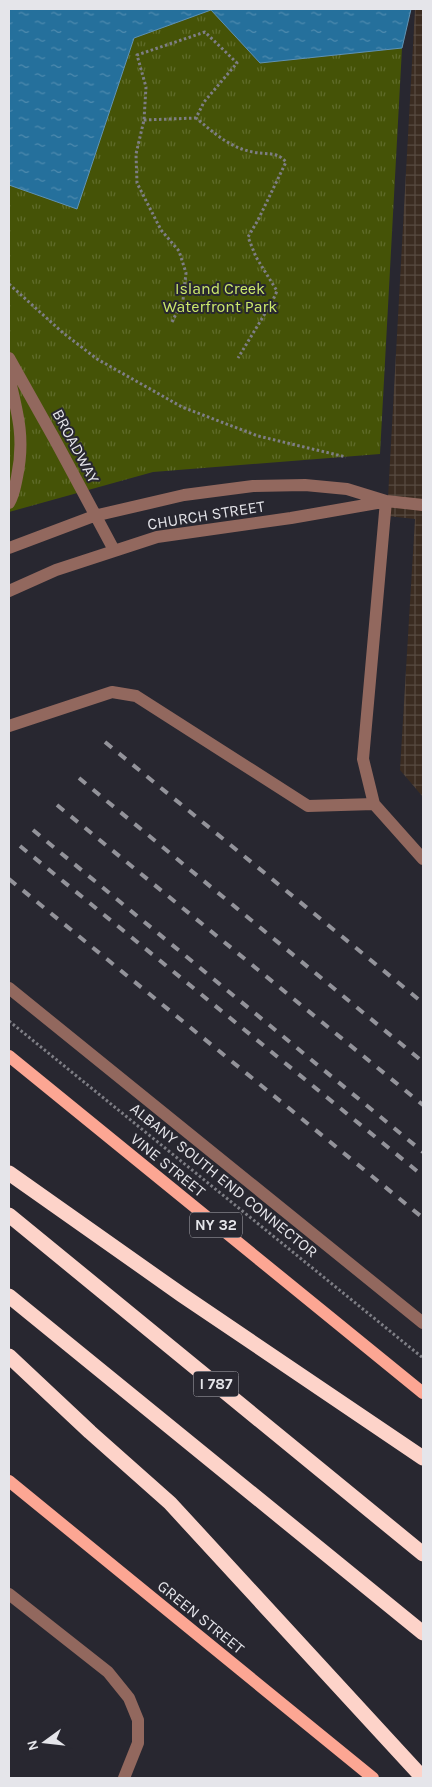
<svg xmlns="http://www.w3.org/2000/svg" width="432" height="1787" viewBox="0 0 432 1787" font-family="Karla,sans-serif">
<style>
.industrial{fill:url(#industrial-grid)}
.park{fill:url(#park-tufts)}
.water{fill:url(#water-ripples);stroke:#5f93b3}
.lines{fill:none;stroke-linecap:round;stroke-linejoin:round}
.path{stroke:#7e7e85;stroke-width:3;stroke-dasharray:2.5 2.5;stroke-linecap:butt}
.minor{stroke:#92685e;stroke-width:12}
.major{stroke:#fca693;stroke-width:12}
.highway{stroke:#fdd3c9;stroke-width:15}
.rail{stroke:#93939a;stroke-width:4;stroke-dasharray:9 9;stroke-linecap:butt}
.labels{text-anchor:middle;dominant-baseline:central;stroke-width:4;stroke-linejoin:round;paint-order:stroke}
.shield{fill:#282730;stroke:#acacb2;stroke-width:1}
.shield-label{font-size:15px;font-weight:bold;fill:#e5e5ea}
.park-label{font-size:16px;fill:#cce96c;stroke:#282730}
.street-label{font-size:16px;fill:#e5e5ea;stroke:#282730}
</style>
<defs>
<pattern id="industrial-grid" width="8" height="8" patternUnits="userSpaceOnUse" patternTransform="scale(1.25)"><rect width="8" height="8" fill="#3b2c21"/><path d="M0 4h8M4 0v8" fill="none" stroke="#574a41"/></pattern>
<pattern id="park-tufts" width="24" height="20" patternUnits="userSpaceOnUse" patternTransform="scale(1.25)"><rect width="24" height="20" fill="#455307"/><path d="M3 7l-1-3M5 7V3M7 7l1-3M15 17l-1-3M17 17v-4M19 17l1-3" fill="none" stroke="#606c2b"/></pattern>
<pattern id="water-ripples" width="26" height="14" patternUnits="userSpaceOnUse" patternTransform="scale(1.25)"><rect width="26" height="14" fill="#25709c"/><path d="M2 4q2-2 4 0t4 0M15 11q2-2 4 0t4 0" fill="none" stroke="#4f8baf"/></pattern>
</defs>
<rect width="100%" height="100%" fill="#282730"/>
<!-- industrial -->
<path class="industrial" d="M415,9H423V797L400,770L415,519L387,516Z"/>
<!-- park -->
<path class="park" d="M211,10L260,63L402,48L380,454L153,472L9,512V185L77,209L134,38Z"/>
<!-- water -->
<path class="water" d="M9,9H411L402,48L260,63L211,10L134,38L77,209L9,185Z"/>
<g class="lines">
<!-- path -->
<path class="path" d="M144,120L196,118
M9,284L62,332L97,359L182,407L258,436L346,457
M172,322L183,300L186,273L179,251L161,230L137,183L136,154L144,120L146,87L137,55L205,32L237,63L204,102L196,118C213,132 230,148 253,152C266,155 277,151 286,162L258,220L248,237L256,257L277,291L272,302L238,358
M9,1021L423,1358"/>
<!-- minor -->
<path class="minor" d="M9,358L55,440L114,550
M9,377C18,414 25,439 17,477C15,487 14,495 9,503
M386,501L363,759L374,804L423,859
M9,548L94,516L184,495L253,486L305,485L347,489L386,501L423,505
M9,591L56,570L157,537L291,518L383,502
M9,726L112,692L136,696L308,806L374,804
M9,988L423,1323
M9,1594L108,1672L129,1698L138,1720V1743L124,1778"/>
<!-- major -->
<path class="major" d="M9,1056L423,1393
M9,1481L373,1778"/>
<!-- highway -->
<path class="highway" d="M9,1173L182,1295L423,1458
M9,1215L423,1554
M9,1296L423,1633
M9,1356L90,1432L170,1503L423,1778"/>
<!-- rail -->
<path class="rail" d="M105,742L423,1003
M79,778L423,1062
M57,805L423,1105
M33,830L423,1152
M20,846L423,1176
M9,879L423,1218"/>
</g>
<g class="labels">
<!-- shield labels -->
<g class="shield">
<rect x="190" y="1212.5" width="52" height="25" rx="4"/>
<rect x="193.5" y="1371.5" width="45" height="25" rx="4"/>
</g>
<g class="shield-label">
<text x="216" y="1225">NY 32</text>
<text x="216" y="1384">I 787</text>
</g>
<!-- park labels -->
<g class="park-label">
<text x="220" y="288">Island Creek<tspan x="220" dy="18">Waterfront Park</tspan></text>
</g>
<!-- street labels -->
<g class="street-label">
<text transform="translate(76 446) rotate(62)">BROADWAY</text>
<text transform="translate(206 515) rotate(-9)">CHURCH STREET</text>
<text transform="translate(168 1165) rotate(39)">VINE STREET</text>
<text transform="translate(224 1180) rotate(39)">ALBANY SOUTH END CONNECTOR</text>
<text transform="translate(201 1617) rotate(39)">GREEN STREET</text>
</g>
</g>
<!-- border -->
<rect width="432" height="1787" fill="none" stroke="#e5e5ea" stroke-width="20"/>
<!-- north arrow -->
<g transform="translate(45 1742) rotate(255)" stroke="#282730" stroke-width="4" paint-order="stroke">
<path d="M0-4L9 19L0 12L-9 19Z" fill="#e5e5ea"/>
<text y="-8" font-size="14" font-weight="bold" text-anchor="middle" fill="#e5e5ea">N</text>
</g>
</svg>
